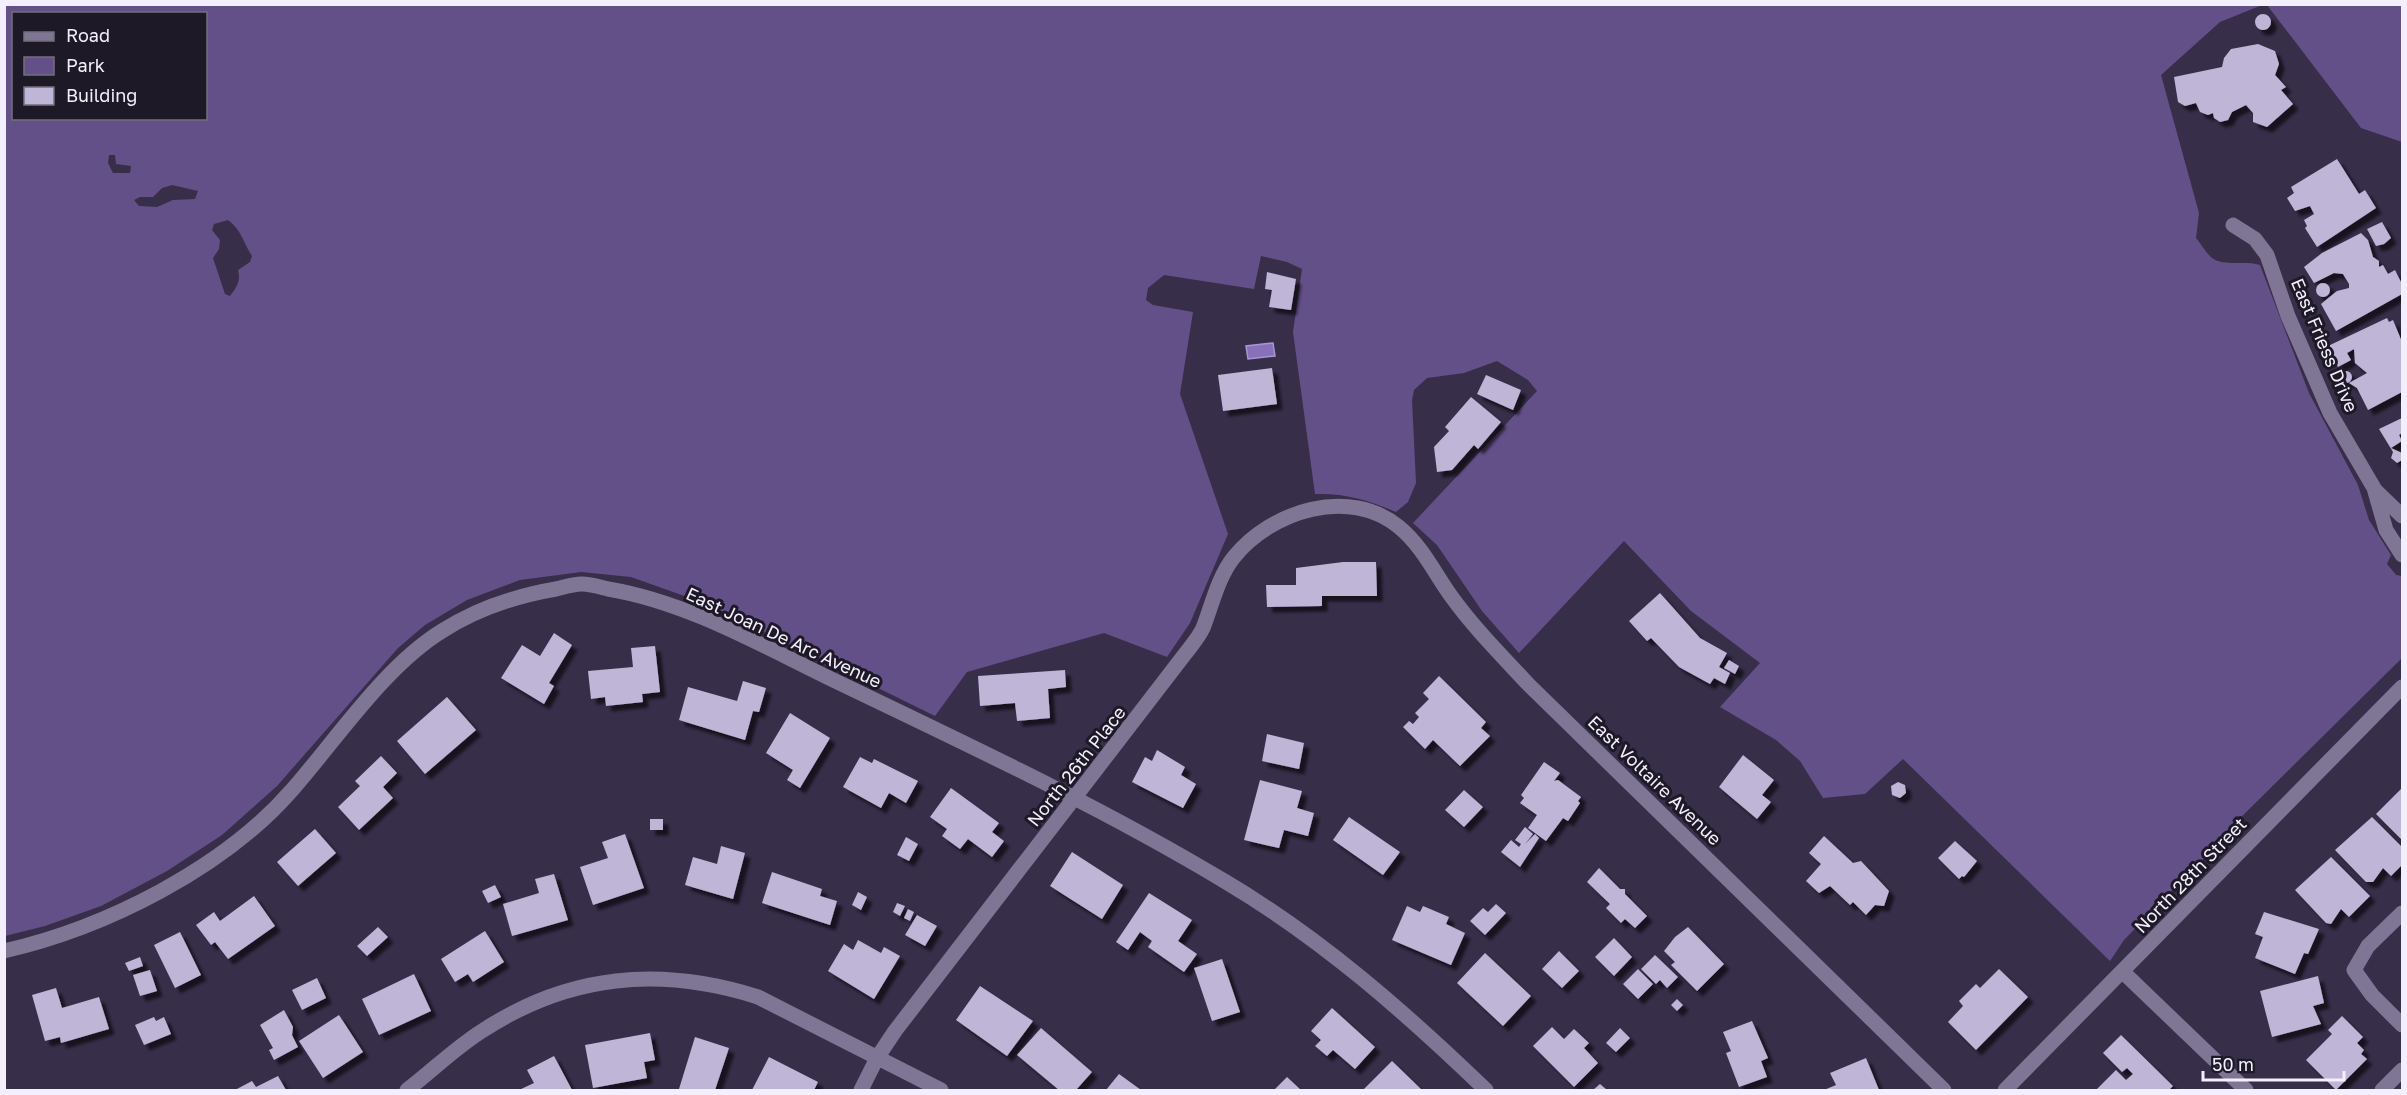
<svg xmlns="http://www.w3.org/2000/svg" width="2407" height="1095" viewBox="0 0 2407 1095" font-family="'Golos Text',sans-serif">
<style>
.green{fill:#645089;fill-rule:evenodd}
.water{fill:#8970ba;stroke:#a996ce;stroke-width:1.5}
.building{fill:#bfb5d7;filter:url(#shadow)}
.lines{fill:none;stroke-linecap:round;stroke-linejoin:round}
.minor{stroke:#7f7595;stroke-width:15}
.labels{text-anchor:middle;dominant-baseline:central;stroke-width:6;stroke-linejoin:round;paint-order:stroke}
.street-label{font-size:18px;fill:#f3effd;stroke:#1d1926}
</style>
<defs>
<filter id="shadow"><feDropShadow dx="5.5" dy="5.5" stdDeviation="1.5" flood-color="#0009"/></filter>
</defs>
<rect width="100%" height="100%" fill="#372e4a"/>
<!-- green -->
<path class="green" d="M4,5H2262L2220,22L2161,75L2199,213L2196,238C2201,244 2206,253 2212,258C2225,267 2244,260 2260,265L2309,393L2358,485L2369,520L2391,555L2387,564L2396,575L2402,576V658L2217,841L2216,846L2124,940L2110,961L1903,759L1865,794L1823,798L1800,761L1776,740L1720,707L1760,663L1691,611L1624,541L1519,653L1482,611L1437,545L1413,523L1537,391L1528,380L1497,361L1464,373L1427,378L1414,390L1412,400L1416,483L1408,502L1396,512C1368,500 1345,493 1315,494L1293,332L1302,269L1287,262L1261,256L1254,289L1164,275L1148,288L1146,300L1153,305L1193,312L1180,394L1228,534L1190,623L1167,657L1104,633L967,672L935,716L707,604L631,577L581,572L520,580L467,600L425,625L398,648L277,786L222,835L167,871L101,906L45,926L5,936ZM14,14H206V118H14ZM109,155H115L116,164L131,166L130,173H113L108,163ZM172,185L198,191L195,199L173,200L157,207L139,206L134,200L140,197H153L162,188ZM228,220C242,231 242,240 252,256L250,262L238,270C241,281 237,287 230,296L225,294L213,258L219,249L220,240L212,230L214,224Z
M2267,5H2402V142L2361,128Z"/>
<!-- water -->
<path class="water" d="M1273,343L1275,356L1248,359L1246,346Z"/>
<!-- building -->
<path class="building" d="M2255 22a8 8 0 1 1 16 0a8 8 0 1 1-16 0Z
M2258,44L2275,51L2279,64L2275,75L2286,87L2281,90L2293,104L2267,127L2253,122V113L2246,105L2232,112L2228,120L2220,122L2214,118L2213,113L2208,115L2200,112L2196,103L2185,106L2178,102L2174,77L2222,67L2224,58L2231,49Z
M2337,159L2359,194L2365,190L2376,208L2317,247L2305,228L2307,226L2304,220L2314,214L2310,206L2295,211L2287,198L2294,193L2291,187Z
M2382,222L2391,238L2384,244L2376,246L2367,229Z
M2361,233L2368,240L2373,257L2379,261V267L2383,265L2388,274L2395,270L2402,284V294L2336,331L2321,304L2337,291L2349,288V284L2343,274L2334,273L2314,283L2304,267L2322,253Z
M1267,272L1296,279L1291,310L1269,307L1272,290L1265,289Z
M2316 290a7 7 0 1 1 14 0a7 7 0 1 1-14 0Z
M2387,318L2389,322L2393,320L2402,342V392L2368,410L2357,388L2349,383L2367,373L2355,363L2354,349L2347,353L2351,360L2338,367L2328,346Z
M1272,368L1277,404L1223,411L1218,375Z
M2340 377a6 6 0 1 1 12 0a6 6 0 1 1-12 0Z
M1486,375L1521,390L1513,410L1477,394Z
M1471,397L1501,422L1478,449L1474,445L1452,470L1437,472L1434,447L1449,431L1445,427Z
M2402,418V433L2399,435L2402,441L2391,448L2402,453V460L2397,463L2391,458L2393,452L2379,429Z
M1343,562H1376L1377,596H1322V606L1267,607L1266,585H1296V568Z
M1660,593L1700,638L1727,653L1719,667L1730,673L1725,684L1714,678L1710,684L1679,667L1651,638L1647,641L1629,621Z
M554,633L572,645L549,683L554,686L544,704L501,678L522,645L540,656Z
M655,646L660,692L642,694L643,702L606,706L605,697L591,699L588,671L633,667L631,648Z
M1729,660L1739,666L1735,674L1724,668Z
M1065,670L1066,687L1048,689L1050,718L1017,721L1015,703L980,706L978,676Z
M1439,676L1486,722L1481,728L1490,736L1460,766L1433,740L1425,749L1403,727L1409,721L1413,724L1419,717L1415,713L1429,699L1423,693Z
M743,681L766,688L759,712L753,711L745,740L679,720L688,687L737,701Z
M447,697L476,730L425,774L397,741Z
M790,713L830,738L800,788L787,780L793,770L766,753Z
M1267,734L1304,743L1299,769L1262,761Z
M1157,750L1185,767L1181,775L1196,784L1183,808L1132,782L1145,757L1152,761Z
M1743,755L1774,780L1762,795L1771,802L1757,819L1719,787Z
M381,756L397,773L383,787L393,798L359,830L338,807L360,786L355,781Z
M860,757L872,763L874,759L918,781L906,803L889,793L881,808L843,787Z
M1544,762L1560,773L1554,781L1558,780L1581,797L1578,801L1580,803L1568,821L1563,818L1546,841L1528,828L1537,815L1520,803L1524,798L1521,795Z
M1260,780L1302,791L1297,808L1314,813L1308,836L1284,830L1279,848L1244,840Z
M1898,782L1905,785L1906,793L1900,798L1892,795L1891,786Z
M951,788L999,823L992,832L1004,841L992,857L968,839L960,849L942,836L947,829L930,817Z
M2402,788V840L2376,814Z
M1464,790L1483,807L1464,827L1445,810Z
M1349,817L1400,852L1383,875L1333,840Z
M2372,817L2402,847V865L2391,876L2383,868L2373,882H2366L2335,850Z
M650,819H663V830H650Z
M1525,827L1533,834L1525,844L1535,834L1539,838L1520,867L1501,852L1511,840L1519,847L1521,844L1515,840Z
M315,829L336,853L298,886L277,862Z
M625,834L644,888L593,905L580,867L608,858L602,842Z
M1824,836L1853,863L1861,861L1889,891L1884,906L1875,905L1866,915L1853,902L1850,905L1830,886L1819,893L1806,881L1821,864L1809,853Z
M906,837L918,844L909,861L897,855Z
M1955,841L1977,861L1964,877L1962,876L1959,879L1938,858Z
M721,846L745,853L733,899L685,885L693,857L717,864Z
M1072,852L1123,885L1102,919L1050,886Z
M2331,857L2370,896L2349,917L2341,909L2331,924L2326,923L2295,890Z
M1599,868L1620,889H1625V894L1647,916L1635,928L1625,919L1621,923L1606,908L1610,904L1587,882Z
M772,872L822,889L820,896L837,901L830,925L762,903Z
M554,874L568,920L512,936L503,904L539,893L535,879Z
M495,885L501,897L488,903L482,891Z
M858,892L867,897L861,910L852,905Z
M1149,893L1192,920L1178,941L1197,954L1184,972L1148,947L1152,941L1140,932L1128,950L1116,942Z
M254,896L275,926L228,959L215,942L211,945L196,925L214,912L220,921Z
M897,903L905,906L900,916L893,912Z
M1496,904L1506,913L1485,935L1470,921L1483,908L1488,912Z
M1407,906L1420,912L1423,906L1449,917L1446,924L1465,933L1451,965L1392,940Z
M908,909L914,912L910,921L904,918Z
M2264,912L2319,929L2308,954L2304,953L2295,974L2255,958L2263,937L2255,934Z
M917,915L937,926L925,946L905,935Z
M378,927L388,937L367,956L357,946Z
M1688,927L1724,964L1697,991L1671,965L1675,962L1664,951L1675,937Z
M485,931L504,962L473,982L468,974L455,982L441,959Z
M180,932L201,975L175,988L154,945Z
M1614,938L1632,957L1614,976L1595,957Z
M858,940L881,953L884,947L900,956L874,999L828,971L844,944L853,950Z
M1559,951L1579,971L1562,988L1542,969Z
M1485,953L1531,996L1503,1026L1457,983Z
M1655,955L1678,977L1667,988L1660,980L1656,984L1641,969Z
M140,957L143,966L129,971L125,963Z
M1222,959L1240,1012L1212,1021L1194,968Z
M1638,969L1653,984L1638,999L1623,984Z
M1999,969L2028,997L1976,1050L1948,1022L1963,1006L1959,1001L1976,984L1980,988Z
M150,970L157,991L140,996L133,975Z
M414,974L431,1011L379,1035L362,999Z
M2318,976L2324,1003L2313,1006L2321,1024L2272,1037L2260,991Z
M317,978L326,998L302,1010L292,990Z
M980,986L1033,1021L1007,1056L956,1020Z
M56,988L62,1008L99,997L109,1029L61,1043L60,1037L45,1041L32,995Z
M1677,999L1683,1005L1677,1011L1671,1005Z
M1332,1008L1375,1047L1355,1069L1333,1050L1327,1056L1315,1046L1321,1040L1311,1031Z
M284,1010L293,1027L292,1035L298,1047L274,1060L269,1050L273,1048L260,1025Z
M339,1015L363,1052L323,1078L299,1041Z
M2342,1016L2363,1037L2357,1043L2364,1050L2361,1054L2367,1059L2336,1090L2306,1060L2332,1034L2328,1030Z
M154,1017L156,1021L164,1017L171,1034L144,1045L135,1025Z
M1752,1021L1768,1058L1761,1061L1767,1077L1739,1087L1726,1053L1731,1051L1723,1032Z
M1552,1027L1564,1039L1574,1029L1589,1043L1584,1048L1598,1063L1574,1087L1533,1046Z
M1041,1028L1092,1072L1076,1090H1059L1017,1055Z
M1620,1028L1630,1038L1616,1052L1606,1043Z
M650,1033L655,1060L644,1062L647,1078L593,1088L585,1045Z
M2121,1035L2173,1086L2169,1090H2096L2116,1070L2126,1080L2133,1074L2127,1068L2122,1072L2103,1053Z
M695,1037L729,1048L715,1090L679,1089Z
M554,1056L572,1090H519L534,1083L527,1070Z
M769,1057L818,1082L814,1090H752Z
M1866,1058L1879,1090H1824L1836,1085L1830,1073Z
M1392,1061L1422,1090H1363Z
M1119,1074L1141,1090H1106Z
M278,1076L286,1090H235L252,1081L256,1087Z
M1287,1077L1301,1090H1274Z
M1600,1084L1607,1090H1593Z"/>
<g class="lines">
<!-- minor -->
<path class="minor" d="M2233,225L2255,239L2267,255L2288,316L2330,413L2374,488L2386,530L2402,555
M2376,491L2402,516
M2402,913L2368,946L2354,970L2372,995L2402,1025
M4,951C105,928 223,869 292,790C336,740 385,666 442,631C478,608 515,596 556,589C564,587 574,584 582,584C590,584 600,587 608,589C686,602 757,643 827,677C962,742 1098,805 1226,882C1322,939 1406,1013 1486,1090
M2123,972L2246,1090
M407,1090C432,1071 455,1048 482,1031C569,974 660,966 758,997L941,1090
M861,1090L877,1058L895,1031L1185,654C1191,646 1199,637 1203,628C1212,605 1218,577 1234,557C1271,511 1349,486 1399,527C1422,546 1434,572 1451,596C1474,628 1502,656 1529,685L1944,1090
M2005,1090L2402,687
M2382,1090L2402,1070"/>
</g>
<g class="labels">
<!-- street labels -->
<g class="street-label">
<text transform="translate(2325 345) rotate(67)">East Friess Drive</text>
<text transform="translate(784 637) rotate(25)">East Joan De Arc Avenue</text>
<text transform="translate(1076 766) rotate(-52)">North 26th Place</text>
<text transform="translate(1655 780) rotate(44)">East Voltaire Avenue</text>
<text transform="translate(2190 875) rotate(-46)">North 28th Street</text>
</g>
</g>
<!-- border -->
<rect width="2407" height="1095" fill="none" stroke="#f3effd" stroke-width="12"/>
<!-- legend -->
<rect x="12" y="12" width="195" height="108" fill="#1d1926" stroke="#736f7c" stroke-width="1.5"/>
<rect x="24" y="32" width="30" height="9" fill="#7f7595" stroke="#736f7c" stroke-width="1.5"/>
<text x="66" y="42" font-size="18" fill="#f3effd">Road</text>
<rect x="24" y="57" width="30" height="18" fill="#645089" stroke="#736f7c" stroke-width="1.5"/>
<text x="66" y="72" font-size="18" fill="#f3effd">Park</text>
<rect x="24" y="87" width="30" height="18" fill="#bfb5d7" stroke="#736f7c" stroke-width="1.5"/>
<text x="66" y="102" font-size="18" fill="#f3effd">Building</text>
<!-- scale -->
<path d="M2203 1071v9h141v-9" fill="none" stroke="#f3effd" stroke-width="3"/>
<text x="2212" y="1071" font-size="18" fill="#f3effd" stroke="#1d1926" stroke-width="4.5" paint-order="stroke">50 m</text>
</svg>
